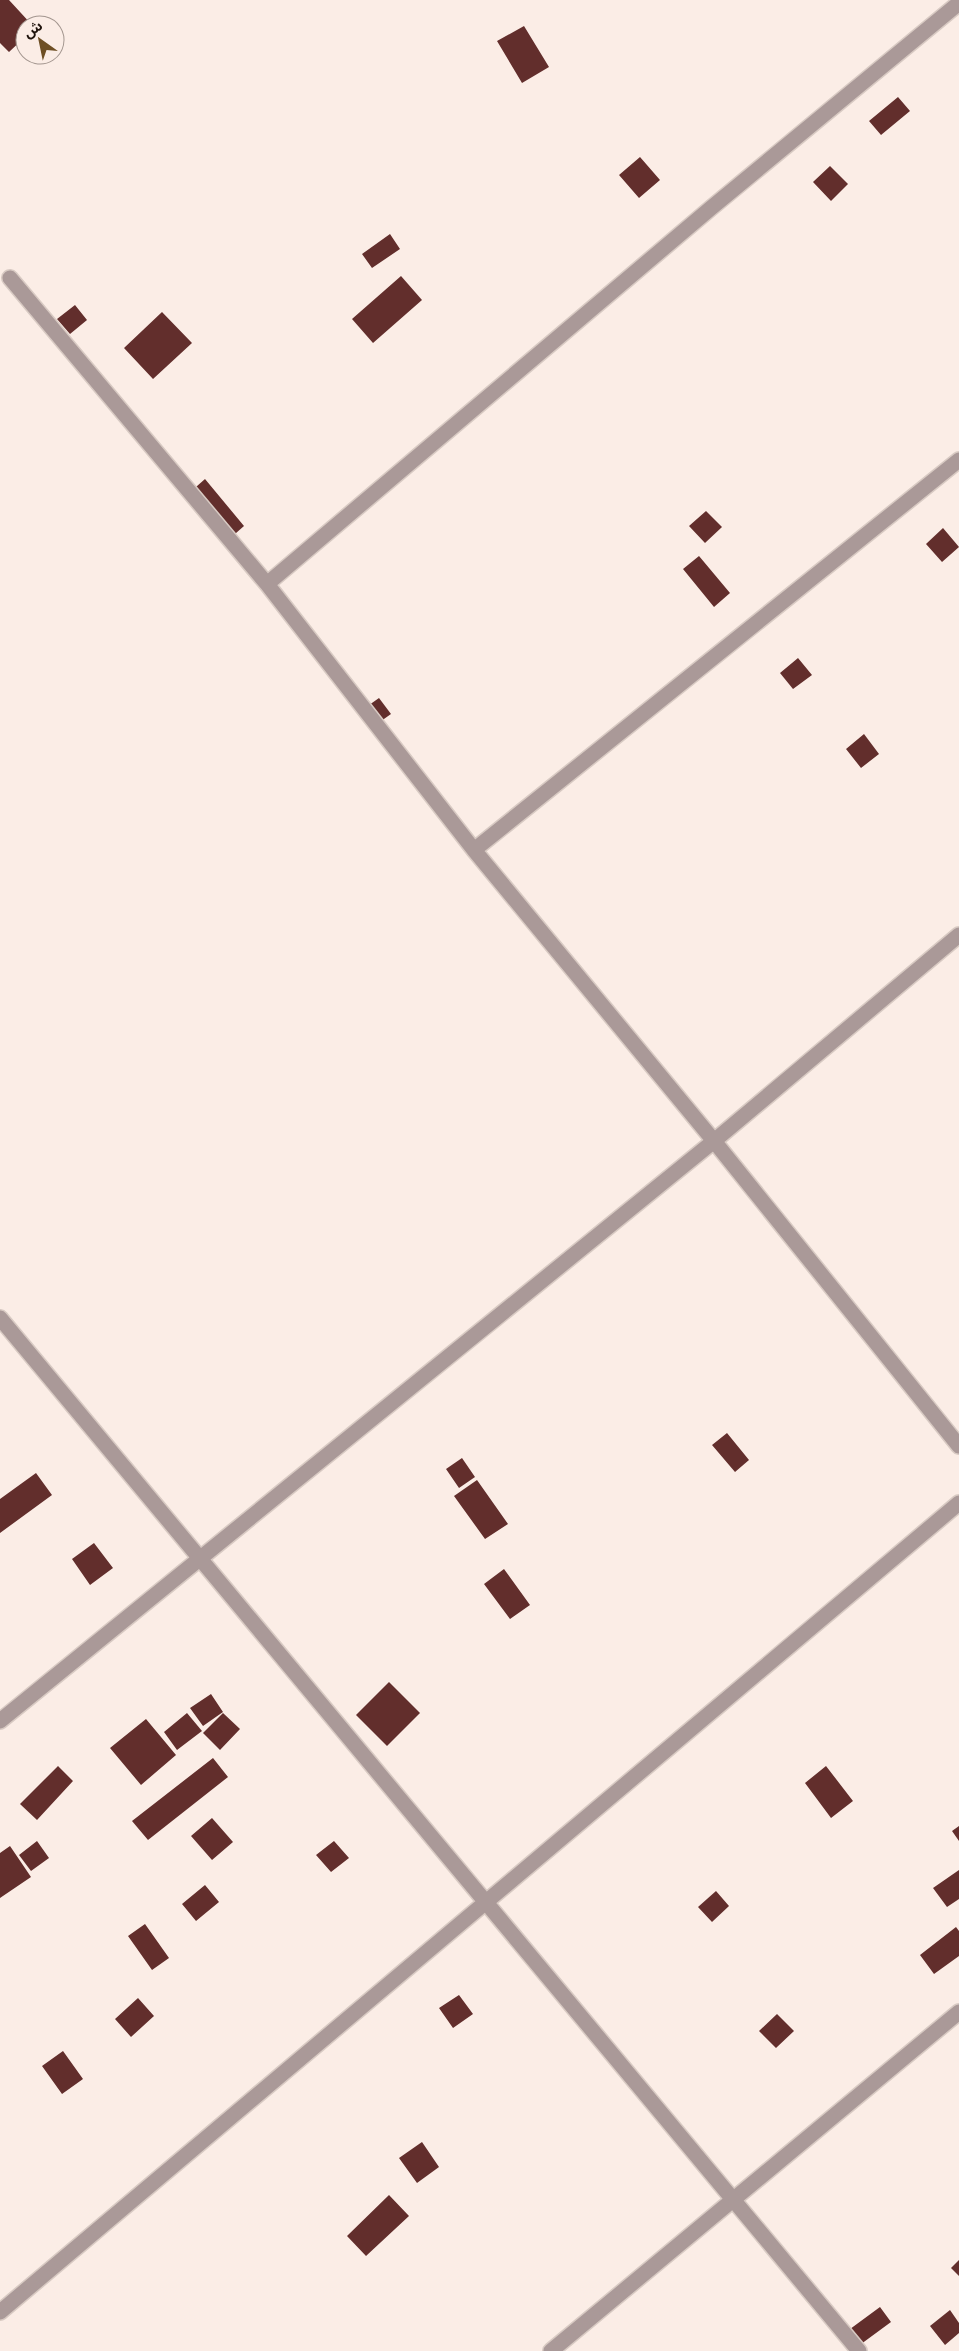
<svg xmlns="http://www.w3.org/2000/svg" width="959" height="2351" viewBox="0 0 959 2351" font-family="Montserrat,'Noto Sans Arabic',sans-serif">
<style>
.building{fill:#622e2c}
.lines{fill:none;stroke-linecap:round;stroke-linejoin:round}
.street-casing{stroke:#d8cac3;stroke-width:18}
.street{stroke:#aa9998;stroke-width:15}
</style>
<rect width="100%" height="100%" fill="#fbede6"/>
<!-- building -->
<path class="building" d="M0,0H9L32,25H25V37L9,52L0,43Z
M524,26L549,67L522,83L497,41Z
M898,97L910,111L881,135L869,121Z
M640,157L660,180L639,198L619,175Z
M830,166L848,184L831,201L813,182Z
M390,234L400,249L372,268L362,254Z
M401,276L422,300L373,343L352,319Z
M75,305L87,320L70,334L57,319Z
M162,312L192,343L153,379L124,348Z
M205,479L244,526L227,541L188,494Z
M706,511L722,527L705,543L689,526Z
M943,528L959,547L942,562L926,544Z
M699,556L730,593L714,607L683,569Z
M798,658L812,675L793,689L780,673Z
M379,698L391,714L374,726L362,710Z
M864,734L879,754L861,768L846,749Z
M727,1433L749,1460L735,1472L712,1445Z
M462,1458L475,1477L459,1488L446,1469Z
M36,1473L52,1495L0,1533V1499Z
M477,1480L508,1524L485,1539L454,1496Z
M94,1543L113,1568L90,1585L72,1559Z
M504,1569L530,1605L510,1619L484,1584Z
M389,1682L420,1713L387,1746L356,1715Z
M211,1694L223,1712L203,1726L190,1708Z
M187,1713L202,1731L177,1750L164,1732Z
M223,1713L240,1729L220,1750L203,1733Z
M146,1719L176,1755L141,1785L110,1748Z
M213,1758L228,1777L148,1840L132,1821Z
M58,1766L73,1781L37,1820L20,1804Z
M826,1766L853,1801L831,1818L805,1783Z
M212,1818L233,1842L212,1860L191,1836Z
M959,1826V1841L952,1831Z
M37,1841L49,1858L31,1871L19,1855Z
M334,1841L349,1858L331,1872L316,1855Z
M10,1846L31,1877L0,1898V1853Z
M959,1870V1899L947,1907L933,1888Z
M205,1885L219,1902L196,1921L182,1904Z
M716,1891L729,1906L712,1922L698,1907Z
M145,1924L169,1958L152,1970L128,1936Z
M956,1927L959,1931V1956L934,1974L920,1955Z
M459,1995L473,2014L453,2028L439,2008Z
M138,1998L154,2016L131,2037L115,2019Z
M777,2014L794,2031L776,2048L759,2031Z
M63,2051L83,2079L62,2094L42,2066Z
M422,2142L439,2167L417,2183L399,2158Z
M389,2195L409,2216L366,2256L347,2236Z
M959,2260V2276L951,2268Z
M880,2307L891,2322L857,2347L846,2332Z
M950,2310L959,2323V2333L945,2345L930,2326Z"/>
<g class="lines">
<!-- street casing -->
<g class="street-casing">
<path id="street" d="M10,278L267,584L474,850L714,1141L959,1446
M267,584L711,208L959,3
M474,850L959,460
M0,1318L859,2351
M0,1721L714,1141L959,935
M0,2312L959,1503
M551,2351L959,2012"/>
</g>
<!-- street -->
<use href="#street" class="street"/>
</g>
<!-- north arrow -->
<g transform="translate(40 40) rotate(327)"><circle r="24" fill="#fbede6" stroke="#a3968f"/>
<path d="M0-4L9 19L0 12L-9 19Z" fill="#6e4f24"/>
<text y="-8" font-size="14" font-weight="bold" text-anchor="middle" fill="#1f140d">ش</text>
</g>
</svg>
